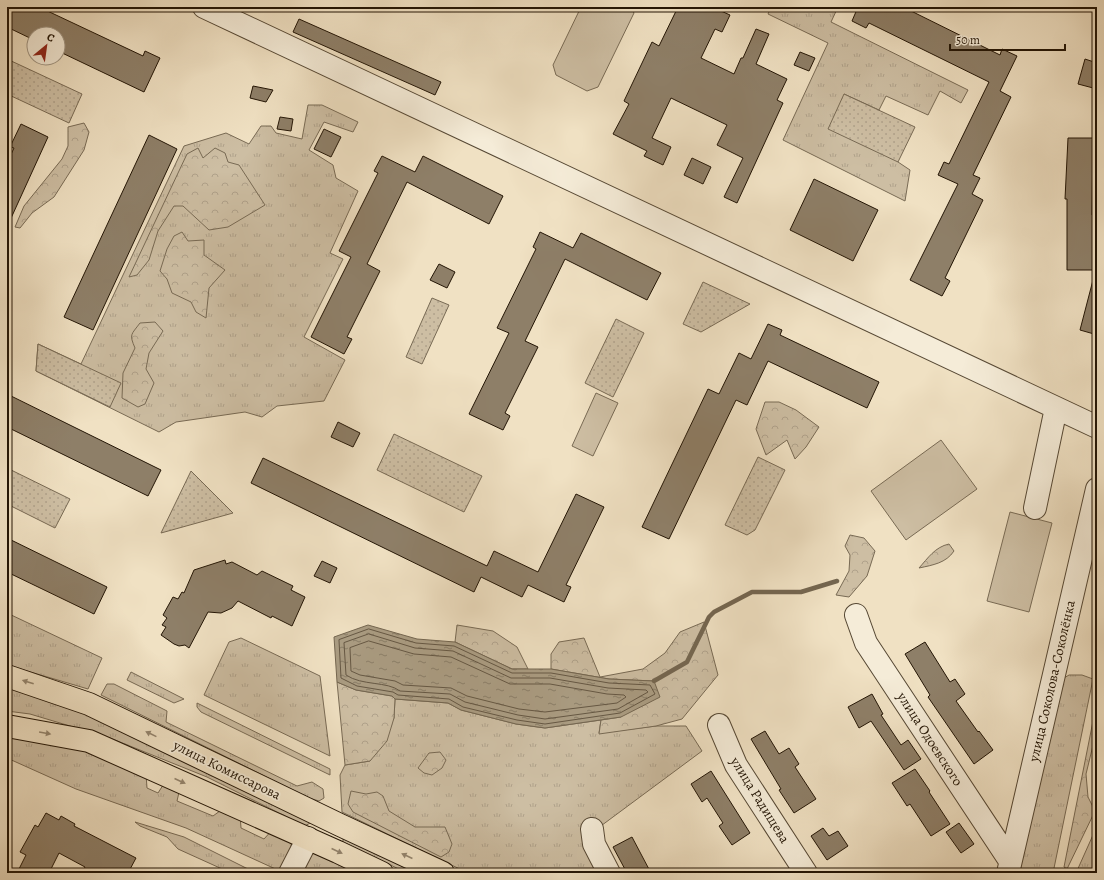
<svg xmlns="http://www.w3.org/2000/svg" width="1104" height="880" viewBox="0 0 1104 880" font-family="Alegreya,serif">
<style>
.grass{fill:url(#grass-tufts);stroke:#786a54}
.forest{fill:url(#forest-crowns);stroke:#786a54}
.park{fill:url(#park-dots);stroke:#786a54}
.pitch{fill:#cdbea3;stroke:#786a54}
.water{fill:url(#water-ripples);stroke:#746650}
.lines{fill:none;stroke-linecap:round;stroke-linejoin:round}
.shore{stroke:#665844;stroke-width:1}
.stream{stroke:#746650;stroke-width:4.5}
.building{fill:#8e7f68;stroke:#231505}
.minor-casing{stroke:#564834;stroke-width:24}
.major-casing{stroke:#231505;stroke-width:24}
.minor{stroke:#f5ecd8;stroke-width:22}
.major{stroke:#f0e1c3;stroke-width:22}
.oneway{fill:#94856e}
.labels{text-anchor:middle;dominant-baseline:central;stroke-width:3.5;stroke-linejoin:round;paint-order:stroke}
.street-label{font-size:14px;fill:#231505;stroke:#f5ecd8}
</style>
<defs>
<pattern id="grass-tufts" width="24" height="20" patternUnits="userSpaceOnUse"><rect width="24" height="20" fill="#cdbea3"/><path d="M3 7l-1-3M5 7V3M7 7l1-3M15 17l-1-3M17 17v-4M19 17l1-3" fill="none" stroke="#b0a28b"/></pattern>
<pattern id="forest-crowns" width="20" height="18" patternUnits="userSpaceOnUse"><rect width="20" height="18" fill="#cdbea3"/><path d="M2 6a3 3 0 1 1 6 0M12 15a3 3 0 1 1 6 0" fill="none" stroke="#b0a28b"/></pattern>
<pattern id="park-dots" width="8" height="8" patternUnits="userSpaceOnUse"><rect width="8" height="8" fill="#cdbea3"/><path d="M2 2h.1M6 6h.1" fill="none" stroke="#b0a28b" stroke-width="1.8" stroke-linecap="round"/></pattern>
<pattern id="water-ripples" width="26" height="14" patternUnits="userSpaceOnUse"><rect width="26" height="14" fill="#aa9c82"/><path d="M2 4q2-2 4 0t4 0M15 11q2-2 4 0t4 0" fill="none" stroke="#8a7e68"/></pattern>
</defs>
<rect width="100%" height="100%" fill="#f0e1c3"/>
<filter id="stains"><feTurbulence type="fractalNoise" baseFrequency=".005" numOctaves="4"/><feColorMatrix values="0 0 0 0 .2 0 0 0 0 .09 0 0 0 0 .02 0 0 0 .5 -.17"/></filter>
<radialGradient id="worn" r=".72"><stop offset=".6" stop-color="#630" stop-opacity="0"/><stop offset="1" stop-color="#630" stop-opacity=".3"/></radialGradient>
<!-- grass -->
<path class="grass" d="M771,7H838L831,22L968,90L961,103L940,91L928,115L886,96L879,110L844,94L898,162L910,170L905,201L783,140L828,43L768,14Z
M308,105H322L358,122L353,132L324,122L309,150L333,165L336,178L358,191L330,253L343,259L304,337L345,360L324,401L277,406L262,417L245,412L176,422L159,432L36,371L38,344L81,364L184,146L226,133L249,144L261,126H271L276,133L302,139Z
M7,613L102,658L88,689L7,665Z
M241,638L320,676L330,756L204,695L229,642Z
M131,672L184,699L174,703L127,680Z
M1069,675H1082L1093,679L1053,873H1019L1064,678Z
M107,684H114L167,711L166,722L297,786L312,782L323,789L324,798L319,801L309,798L101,695Z
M7,686L89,714L307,817L310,823L305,826L207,777L110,738L30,714L7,711Z
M395,699L448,703L461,710L516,724L545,728L601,720L599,733L656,726H686L702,751L586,837L603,873H468L342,812L340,775L345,765L370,761L394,718Z
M197,703L330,769V775L201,712L197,707Z
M7,730L70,743L146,774L147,788L158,793L165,782L180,788L177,801L213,816L224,808L240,814L241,828L264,839L273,829L287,835L294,849L282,872L186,828L76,789L7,758Z
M135,822L184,837L256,873H231L178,849L167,837L140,826Z
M1097,826V873H1076Z
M343,836L426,873H407L343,842Z
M314,853H321L359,873H300L306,860Z"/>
<!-- forest -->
<path class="forest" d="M84,123L89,132L84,150L54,197L32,213L20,228L15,227L24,206L62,159L68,146V127Z
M198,148L203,158L215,148L225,153L228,162L239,165L265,205L228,227L209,230L183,206H174L158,231L149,260L137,275L129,277L187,154Z
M182,232L188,241L204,240V255L225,270L209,288L206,318L196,312L191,302L172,293L167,279L160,271L167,249L174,236Z
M155,322L163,331L149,353L146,369L154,383L145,404L138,407L122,398L123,373L135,348C129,334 131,335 140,323Z
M765,402H779L796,410L819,427L806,447L795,459L787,440L766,455L756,429Z
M850,535L864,538L875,551L867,576L849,597L836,595L849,571L850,555L845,546Z
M949,544L954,551C946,563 933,565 919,568C928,558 935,547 949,544Z
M704,622L718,675L682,719L656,726L599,734L601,720L621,717L654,681L609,679L551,669V654L559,642L584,638L600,677L643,669L665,653L680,632Z
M457,625L493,631L517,647L528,669H512L455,642Z
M337,682L356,690L392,696L395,699L394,718L387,741L370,761L345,765Z
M1097,701V729L1086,774L1088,797L1095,811L1067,869L1064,867Z
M440,752L446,760L442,768L432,775L424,773L418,768L429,753Z
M351,791L366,794L377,792L383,796L389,811L415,827H445L452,844L449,852L441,857L437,855L353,812L348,804Z"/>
<!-- park -->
<path class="park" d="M7,59L82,94L69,123L7,94Z
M844,94L915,127L898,162L828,129Z
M703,282L750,304L701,332L683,324Z
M432,298L449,305L422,364L406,357Z
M616,319L644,333L613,397L585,383Z
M38,344L121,383L110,407L36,371Z
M394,434L482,476L464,512L377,470Z
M758,457L785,470L755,530L747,535L725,525Z
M7,468L70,499L55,528L7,504Z
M191,471L233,513L161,533Z"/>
<!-- pitch -->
<path class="pitch" d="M581,7H631L634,13L598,87L587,91L556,75L553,65Z
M596,393L618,403L593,456L572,446Z
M941,440L977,489L906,540L871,491Z
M1010,512L1052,523L1029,612L987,601Z"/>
<!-- water -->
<path class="water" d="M368,625L417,639L455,642L512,669H551L609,679L654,681L660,697L621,717L545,728L516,724L461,710L448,703L395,699L392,696L356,690L337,682L334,637Z"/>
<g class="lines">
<!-- shore -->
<path class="shore" d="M369,629L416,643L454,646L512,673H551L609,683L650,685L655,694L620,713L545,724L517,720L463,707L449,699L398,695L393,692L357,686L341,678L339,640Z
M369,634L415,648L453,651L511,678H550L608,688L646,690L648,692L618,709L545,719L518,715L465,702L450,694L400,691C387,681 362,686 346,675L344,643Z
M369,641L414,654L451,657L510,684H550L607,694L624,695L626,697L617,703L545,712L519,709L467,696L451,688L403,685L395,681L360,675L351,671L350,648Z"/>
<!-- stream -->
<path class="stream" d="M654,681L687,662L709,617L714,612L752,592H801L837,581"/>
</g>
<!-- building -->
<path class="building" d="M7,7H39L143,56L145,51L160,58L144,92L58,51V34H34V40L7,27Z
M678,7H712L730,15L722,32L715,29L701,58L734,74L741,58H743L756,29L769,34L756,64L787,79L777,100L783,103L737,203L724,197L743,158L717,145L727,125L671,98L652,138L671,147L663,165L644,156L647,151L613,134L629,104L624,101L652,42L659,46Z
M858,7H903L1000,55L1002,49L1017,56L1000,91L1011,97L973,175L980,178L972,194L983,200L945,278L950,281L942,296L910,280L958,184L938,175L944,162L949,164L989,82L869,23L866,28L852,21Z
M299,19L441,82L435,95L293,32Z
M800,52L815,58L809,71L794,65Z
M1085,59L1097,63V89L1078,84Z
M253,86L273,90L266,102L250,98Z
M280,117L293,119L291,131L277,129Z
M21,124L48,137L7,227V163L14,148L10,147Z
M324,129L341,137L331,157L314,149Z
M149,135L177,149L93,330L64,317Z
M1068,138H1093L1092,215L1097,216V270H1067V199H1065Z
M382,156L415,172L423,156L503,196L489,224L407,182L367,264L380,271L347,337L352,339L344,354L311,337L351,257L339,251L378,173L374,171Z
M692,158L711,167L703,184L684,175Z
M814,179L878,210L853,261L790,230Z
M540,232L573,248L581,233L661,273L647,300L565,259L525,341L538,347L505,413L510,416L503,430L469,414L509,333L497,328L536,249L533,247Z
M439,264L455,272L447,288L430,280Z
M1093,280L1097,281V324L1094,334L1080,330Z
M768,324L782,330L780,335L879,382L867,408L768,361L747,405L736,400L669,539L642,527L708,389L719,394L739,353L751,359Z
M7,394L161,470L148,496L7,427Z
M338,422L360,433L353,447L331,437Z
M263,458L487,566L494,551L538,572L576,494L604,507L566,585L571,587L564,602L528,585L522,597L481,577L474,592L251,483Z
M7,538L107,587L94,614L7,572Z
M225,560L226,564L232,562L257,575L262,571L293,586L291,590L305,597L292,626L272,616L271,618L238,601L232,608L221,613L208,612L189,648L185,645L179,646L174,644L161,635L166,627L162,625L167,618L163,615L173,597L178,599L182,592L184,593L194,570Z
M322,561L337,568L330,583L314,576Z
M925,642L950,682L955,679L965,694L956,701L978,732L979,731L993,750L974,764L928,697L930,695L905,654Z
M872,694L883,714L881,715L901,745L908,740L921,759L904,770L871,721L859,728L848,707Z
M765,731L779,754L789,748L799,764L795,767L816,799L794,813L779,790L781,789L751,739Z
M915,769L930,791L929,792L950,824L931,836L910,804L907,806L892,783Z
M711,771L750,833L732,845L719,826L723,823L707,798L702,802L691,784Z
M46,813L59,820L61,816L75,824L74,826L136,858L128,873H92L84,869L85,867L59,853L49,873H17L26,855L20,852L35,825L38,827Z
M959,823L974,844L961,853L946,832Z
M823,828L829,836L838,831L848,846L827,860L811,836Z
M632,837L651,873H627L613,847Z"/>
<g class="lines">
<!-- minor casing -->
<g class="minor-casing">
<path id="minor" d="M204,7L1097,427
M1035,508L1056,408
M856,615L866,643L1010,861
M719,725L736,765L806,873
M592,829L594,844L609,873
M290,873L308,838
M1008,873L1097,489"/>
</g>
<!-- major casing -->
<g class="major-casing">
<path id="major" d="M7,676L89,704L340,825L443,873
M7,726L89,741L338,852L382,873"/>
</g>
<!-- minor -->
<use href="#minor" class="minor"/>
<!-- major -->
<use href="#major" class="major"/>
</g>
<!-- one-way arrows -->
<defs><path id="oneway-solid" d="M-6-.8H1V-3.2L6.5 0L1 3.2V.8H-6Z"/></defs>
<g class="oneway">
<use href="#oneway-solid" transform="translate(28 682) rotate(-162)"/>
<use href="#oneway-solid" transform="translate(45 733) rotate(10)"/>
<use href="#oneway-solid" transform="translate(151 734) rotate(-154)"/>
<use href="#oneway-solid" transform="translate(180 781) rotate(24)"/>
<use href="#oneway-solid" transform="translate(337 851) rotate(25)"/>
<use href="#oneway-solid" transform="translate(407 856) rotate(-155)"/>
</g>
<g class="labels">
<!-- street labels -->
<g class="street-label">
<text transform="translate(1052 681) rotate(-77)">улица Соколова-Соколёнка</text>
<text transform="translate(930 739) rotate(57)">улица Одоевского</text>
<text transform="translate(227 770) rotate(26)">улица Комиссарова</text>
<text transform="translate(760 800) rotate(58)">улица Радищева</text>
</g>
</g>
<!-- margin -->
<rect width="1104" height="880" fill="none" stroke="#f0e1c3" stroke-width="24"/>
<rect x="8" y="8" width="1088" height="864" fill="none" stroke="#231505" stroke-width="2"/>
<rect x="12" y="12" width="1080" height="856" fill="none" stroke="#231505"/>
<!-- north arrow -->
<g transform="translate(46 46) rotate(29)"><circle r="19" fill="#f5ecd8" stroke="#a19684"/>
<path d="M0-3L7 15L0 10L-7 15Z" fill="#8f2418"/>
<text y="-6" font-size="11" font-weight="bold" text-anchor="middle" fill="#231505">С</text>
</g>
<!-- scale -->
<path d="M950 44v6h115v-6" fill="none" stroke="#231505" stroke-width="2"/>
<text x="956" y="44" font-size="12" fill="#231505" stroke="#f5ecd8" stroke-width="3" paint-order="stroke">50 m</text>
<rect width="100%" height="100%" filter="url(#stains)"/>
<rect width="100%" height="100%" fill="url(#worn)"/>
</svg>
